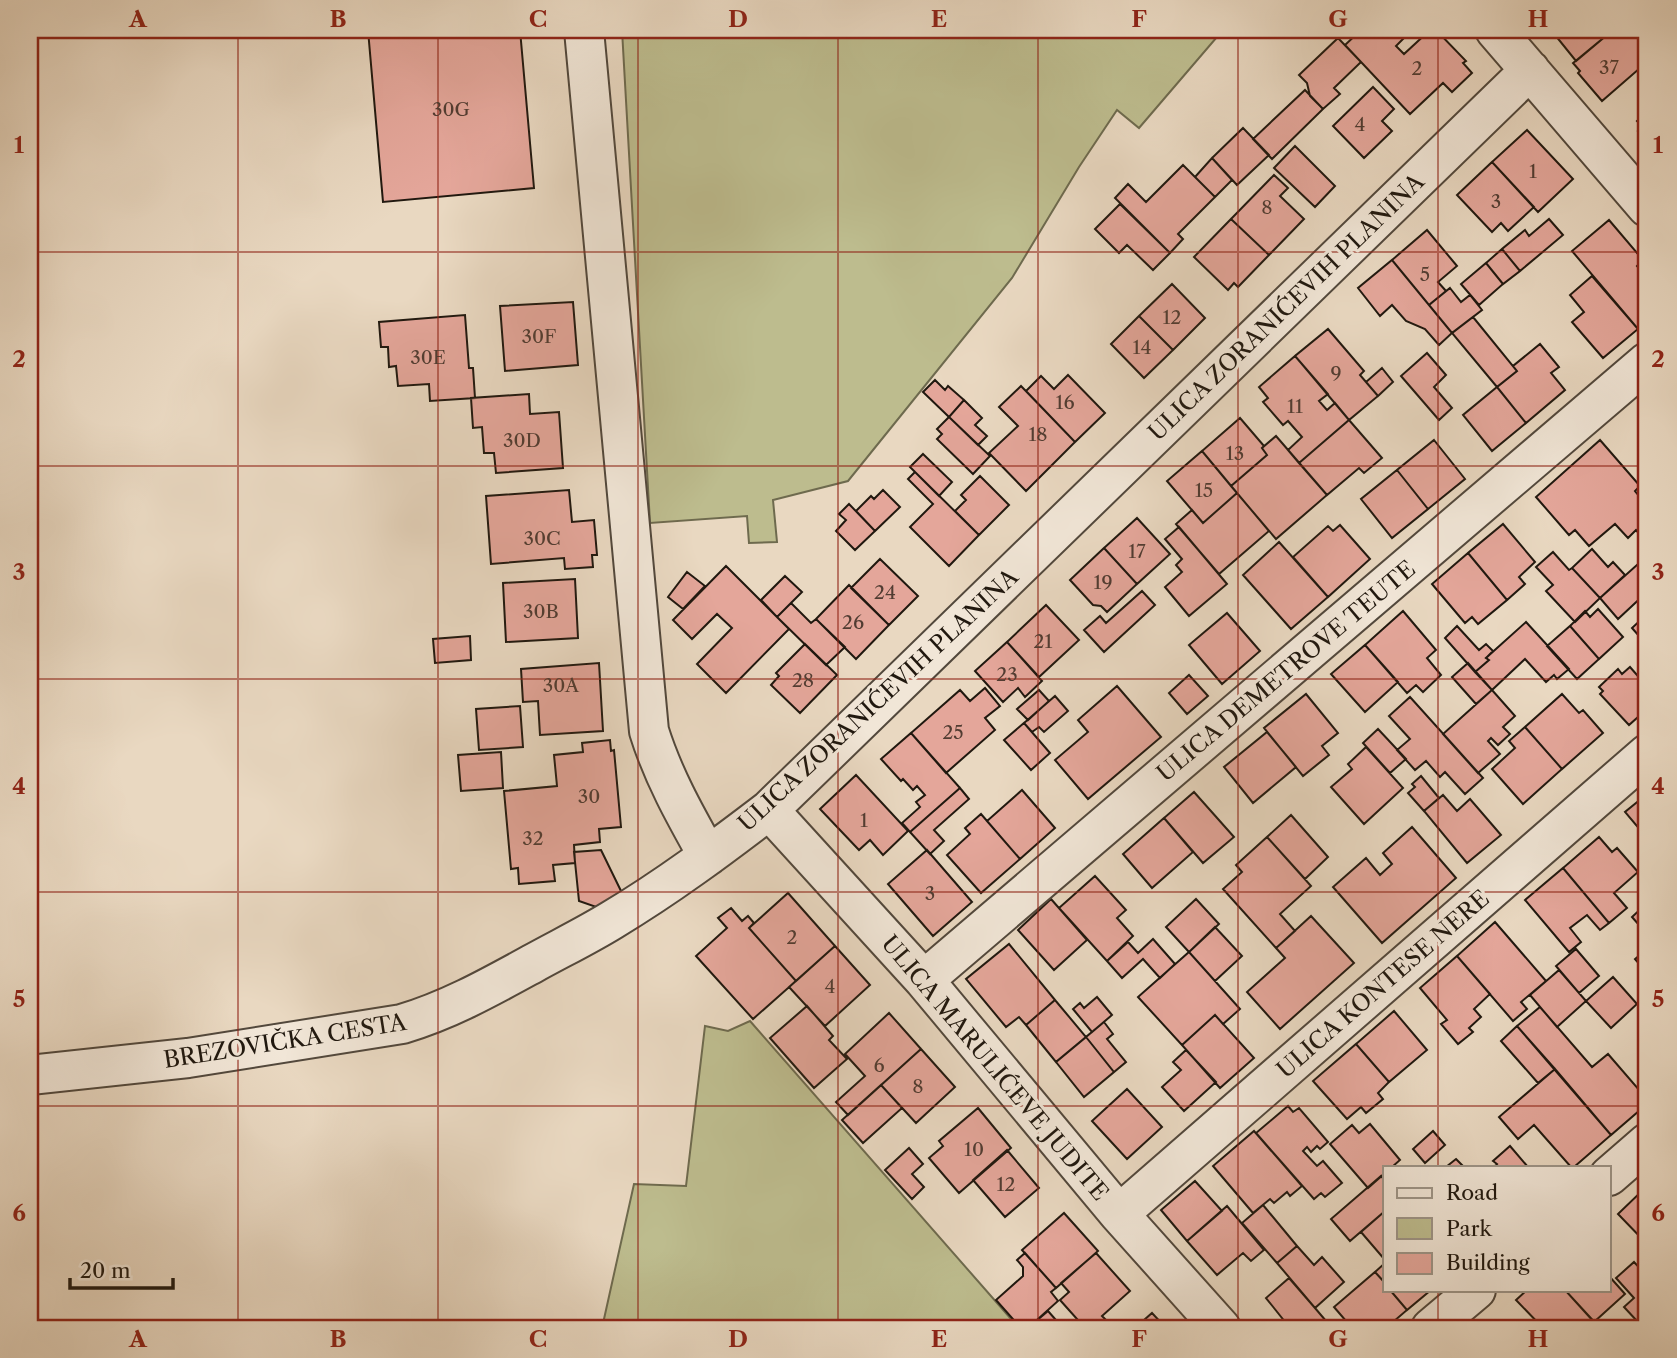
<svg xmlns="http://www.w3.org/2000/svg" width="1677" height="1358" viewBox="0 0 1677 1358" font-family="'Libre Caslon Text',serif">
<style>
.green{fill:#bdbc8e;stroke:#6e6a4e;stroke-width:2}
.building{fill:#e4a69a;stroke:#20180f;stroke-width:2}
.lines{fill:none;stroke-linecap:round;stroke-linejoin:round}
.minor-casing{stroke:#52483c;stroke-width:42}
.minor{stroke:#f1e6d7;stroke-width:38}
.grid{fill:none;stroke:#8f2418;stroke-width:2;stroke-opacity:0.55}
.labels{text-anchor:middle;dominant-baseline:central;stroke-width:6;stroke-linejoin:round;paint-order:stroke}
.number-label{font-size:19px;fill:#513c32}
.street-label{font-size:23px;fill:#20180f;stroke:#f1e6d7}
.neatline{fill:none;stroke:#8f2418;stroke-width:2.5}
.grid-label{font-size:23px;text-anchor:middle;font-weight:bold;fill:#8f2418}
</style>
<rect width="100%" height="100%" fill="#e9d8c1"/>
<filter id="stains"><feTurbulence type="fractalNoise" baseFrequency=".00286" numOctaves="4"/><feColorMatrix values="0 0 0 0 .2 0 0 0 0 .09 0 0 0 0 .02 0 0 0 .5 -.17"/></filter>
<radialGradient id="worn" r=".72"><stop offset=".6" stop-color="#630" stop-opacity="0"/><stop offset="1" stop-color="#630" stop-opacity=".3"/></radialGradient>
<!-- green -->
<path class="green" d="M622,30H1223L1139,128L1117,110L1079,167L1012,278L848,481L773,500L777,542L749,543L747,516L650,523Z
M750,1021L1019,1328H602L634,1184L686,1186L705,1026L728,1031Z"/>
<!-- building -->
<path class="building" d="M368,30H520L534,188L383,202Z
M1361,30H1406L1409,33L1396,46L1404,54L1430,30H1436L1466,61L1463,63L1472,73L1452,92L1443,83L1410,114L1345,45Z
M1551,30H1613L1576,61Z
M1613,30H1647V52L1642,56L1647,62L1602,101L1578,73L1580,71L1573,63Z
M1338,38L1361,62L1334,88L1340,94L1323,109L1310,96L1307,83L1299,75Z
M1373,87L1394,109L1382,121L1392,131L1364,158L1333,126Z
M1305,90L1323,109L1272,159L1253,139Z
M1647,112V141L1638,131L1643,127L1637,121Z
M1243,128L1269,155L1237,185L1212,158Z
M1527,130L1573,179L1538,212L1492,162Z
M1295,146L1335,186L1315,207L1274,168Z
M1212,158L1232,180L1215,197L1195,177Z
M1492,162L1534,207L1508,231L1501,223L1492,232L1457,195Z
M1183,165L1215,197L1178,234L1183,239L1170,253L1115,198L1128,184L1146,202Z
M1274,175L1288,188L1280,196L1304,219L1269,255L1231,219Z
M1120,204L1170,253L1153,270L1127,245L1119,253L1095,229Z
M1231,219L1269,255L1238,287L1234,283L1228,290L1194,257Z
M1549,219L1563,235L1520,271L1502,249L1525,230L1529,236Z
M1609,220L1643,260L1637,266L1647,278V321L1638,329L1572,251Z
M1427,230L1457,266L1438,282L1446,291L1429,305L1392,260Z
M1502,249L1520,271L1503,284L1486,263Z
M1392,260L1452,333L1439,345L1425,329L1406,321L1392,305L1380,316L1358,288Z
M1486,263L1503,284L1479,305L1461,284Z
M1592,276L1638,329L1603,358L1572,322L1584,312L1570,295Z
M1172,284L1205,318L1173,350L1139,316Z
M1450,288L1461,302L1470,295L1482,310L1452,333L1429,305Z
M573,302L578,365L505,371L500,306Z
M465,315L469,368H473L475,398L430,401L429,384L398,386L396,366L389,367L388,347H381L379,322Z
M1139,316L1173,350L1144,378L1111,344Z
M1473,317L1517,371L1497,387L1452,333Z
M1328,329L1364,371L1360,375L1378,396L1349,420L1295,356Z
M1540,344L1559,367L1551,373L1565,390L1526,423L1497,387L1517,371L1513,366Z
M1427,353L1446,375L1434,387L1452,408L1439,420L1401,376Z
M1295,356L1328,394L1319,401L1327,410L1335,403L1349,420L1299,463L1288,450L1302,437L1288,421L1283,425L1263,402L1268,398L1259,387Z
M1382,368L1393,382L1378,396L1366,382Z
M1068,375L1105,413L1075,442L1026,391L1041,376L1054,389Z
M935,380L945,390L948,386L964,400L949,417L923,392Z
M1021,386L1075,442L1026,491L989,453L1018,426L999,407Z
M1497,387L1526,423L1492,451L1463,415Z
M529,394L530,414L559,412L563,468L496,473L494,453H484L482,427L473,428L471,398Z
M964,400L982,418L975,425L987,436L978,445L949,417Z
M949,417L990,456L973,474L937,439L942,434L937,429Z
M1240,418L1264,446L1262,448L1267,455L1231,486L1202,451Z
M1349,420L1382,458L1364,473L1359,468L1327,495L1299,463Z
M1276,436L1327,495L1276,539L1231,486L1267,455L1262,448Z
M1434,440L1465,479L1428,509L1397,470Z
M1600,440L1640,486L1635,491L1647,506L1645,541L1636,530L1628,538L1615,524L1589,546L1575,530L1569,535L1536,497Z
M1202,451L1237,493L1203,523L1167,481Z
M923,454L952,482L939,496L910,467Z
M1397,470L1428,509L1392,538L1361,499Z
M915,472L979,535L949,566L910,527L933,504L908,479Z
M980,476L1009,505L979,535L955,511L966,500L961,495Z
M569,490L572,522L594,520L597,555H592L593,567L565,569L564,558L491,564L486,496Z
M883,490L900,507L875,531L856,511L871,496L874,499Z
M1237,493L1269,531L1219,574L1176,524L1192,510L1203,523Z
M849,504L875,531L855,550L836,531L846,520L839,514Z
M1137,518L1170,554L1137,584L1104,548Z
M1503,524L1535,562L1519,577L1525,584L1507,600L1468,553Z
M1340,525L1370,559L1328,597L1293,557L1328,526L1333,531Z
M1179,527L1227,584L1189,616L1165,587L1182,572L1176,565L1182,559L1165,539Z
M1279,542L1328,597L1291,629L1243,575Z
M1104,548L1137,584L1107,612L1101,606L1093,605L1070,580Z
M1592,549L1608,567L1613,562L1625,575L1600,598L1572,568Z
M1553,552L1569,570L1572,568L1600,598L1575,622L1546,591L1553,585L1536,567Z
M1468,553L1507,600L1478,624L1472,617L1465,623L1432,584Z
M1647,556V592L1618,619L1600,598Z
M880,559L918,596L889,625L851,588Z
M726,566L789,629L726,693L697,664L732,628L717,614L692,639L673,620Z
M687,572L705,586L683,609L668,597Z
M785,576L802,592L777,617L761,600Z
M575,579L578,638L506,642L503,583Z
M849,585L889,625L856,659L816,619Z
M1142,591L1155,605L1104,652L1084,630L1100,616L1106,623Z
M791,603L811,623L816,619L845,647L826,665L777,617Z
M1046,605L1079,640L1039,677L1007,642Z
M1598,609L1623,637L1599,659L1570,626L1585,611L1590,617Z
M1403,611L1436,650L1427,658L1441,675L1423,692L1416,685L1407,693L1365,645Z
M1227,613L1260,651L1222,684L1189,645Z
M1647,614V645L1632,628Z
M1526,622L1569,669L1557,679L1554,675L1546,682L1525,659L1492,690L1475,672L1489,660L1486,658Z
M1457,626L1479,650L1486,644L1493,651L1486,658L1489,660L1475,672L1445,638Z
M1570,626L1599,659L1577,679L1547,646Z
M470,636L471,660L435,663L433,639Z
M1007,642L1042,681L1025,697L1018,688L1003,702L975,671Z
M805,644L837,675L800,713L771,685L779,676L776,673Z
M1365,645L1398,682L1365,712L1331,674Z
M599,663L603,731L540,735L538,701L523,702L521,669Z
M1468,663L1492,690L1476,704L1452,677Z
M1647,666V709L1629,725L1600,694L1603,691L1599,687L1618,669L1622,674L1630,667L1637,675Z
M1189,675L1208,696L1187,714L1169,693Z
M1117,686L1161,737L1088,799L1055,760L1088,732L1078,720Z
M985,688L1000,706L985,718L995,730L946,773L911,733L960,690L970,701Z
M1039,690L1049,701L1028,720L1017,709Z
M1492,690L1515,716L1503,727L1510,734L1498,745L1491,738L1488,741L1500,754L1478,773L1443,734Z
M1306,694L1338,733L1322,746L1329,755L1303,776L1264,728Z
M1562,694L1579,713L1583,710L1603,733L1562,769L1525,727Z
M1055,696L1068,711L1044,732L1039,727L1032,732L1024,723Z
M1410,697L1483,778L1465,794L1445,772L1440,777L1426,761L1415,770L1397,750L1410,739L1389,716Z
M520,706L523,747L479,750L476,709Z
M1024,723L1050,753L1031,770L1004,740Z
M1525,727L1562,769L1523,804L1492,769L1515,748L1509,741Z
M1378,729L1406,759L1390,773L1363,743Z
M1267,732L1296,767L1253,803L1224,767Z
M911,733L960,788L910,832L902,823L920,807L916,802L925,795L917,786L913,790L903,779L901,781L881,759Z
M610,740L611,751L614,750L621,827L599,829L600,842L574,845L575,863L553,865L555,881L519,884L518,868L511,869L504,791L557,786L554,755L583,752L582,743Z
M1366,747L1403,788L1364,824L1331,787L1352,769L1348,764Z
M501,752L503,788L461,791L458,755Z
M856,775L908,831L883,855L870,840L859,850L820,809Z
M1421,776L1439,798L1424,811L1408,793L1415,787L1412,784Z
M960,788L969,799L934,830L944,841L930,854L910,832Z
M1022,790L1055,828L1020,859L987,821Z
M1194,792L1234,837L1203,863L1164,818Z
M1647,794V838L1625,812Z
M1443,795L1457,811L1470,799L1501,835L1467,863L1424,811Z
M981,814L1020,859L981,893L947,855L970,834L965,828Z
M1291,815L1328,857L1305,879L1267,837Z
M1164,818L1193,852L1152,888L1123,854Z
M1412,827L1456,878L1382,943L1333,887L1366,858L1380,875L1392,864L1383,853Z
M1267,837L1311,886L1280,914L1295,931L1276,948L1223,889L1242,872L1236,865Z
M1599,837L1612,852L1617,848L1638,872L1614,893L1627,908L1609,923L1563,868Z
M601,850L622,893L599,908L579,901L574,852Z
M927,850L972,902L933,936L888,884Z
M1563,868L1609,923L1600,930L1587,915L1570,928L1581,942L1569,952L1525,900Z
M1095,876L1126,910L1117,918L1133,936L1107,961L1059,908Z
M788,893L835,946L796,981L749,928Z
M1051,899L1087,940L1054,970L1018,930Z
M1196,899L1219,924L1189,952L1166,927Z
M1647,903V934L1632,917Z
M731,908L742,921L748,916L754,923L749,928L796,981L753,1019L696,956L727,928L718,918Z
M1311,916L1354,963L1280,1029L1247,992L1285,958L1276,948Z
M1495,922L1546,981L1521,1002L1527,1009L1513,1021L1457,956Z
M1215,927L1242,956L1215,981L1189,952Z
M1153,939L1175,964L1160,978L1143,959L1122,978L1107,961L1128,942L1138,953Z
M1009,944L1055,1000L1026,1025L1019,1017L1006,1027L966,979Z
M835,946L870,985L825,1026L789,987Z
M1576,949L1599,976L1579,993L1556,966Z
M1647,949V973L1635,959Z
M1189,952L1240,1009L1223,1024L1215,1015L1182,1045L1138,997Z
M1457,956L1490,994L1474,1009L1481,1017L1469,1028L1473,1032L1458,1044L1441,1024L1447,1020L1420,988Z
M1559,970L1586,1001L1557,1027L1530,995Z
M1613,977L1637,1004L1611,1028L1586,1001Z
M1097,997L1112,1015L1092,1032L1073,1009L1080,1003L1084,1008Z
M1055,1000L1086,1037L1056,1062L1026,1025Z
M807,1006L833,1036L829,1040L847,1059L814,1088L770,1038Z
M1540,1007L1592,1067L1608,1054L1647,1099V1104L1611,1135L1517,1026Z
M1394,1011L1427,1050L1389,1082L1356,1044Z
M889,1013L921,1049L848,1115L836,1102L865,1076L845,1054Z
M1215,1015L1254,1058L1220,1088L1182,1045Z
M1104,1022L1113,1034L1107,1039L1126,1062L1114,1072L1086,1037Z
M1517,1026L1555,1069L1538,1083L1501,1041Z
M1647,1033V1047L1640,1040Z
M1086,1037L1114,1072L1084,1097L1056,1062Z
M1356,1044L1389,1082L1378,1093L1383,1099L1366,1113L1361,1107L1347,1119L1313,1081Z
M921,1049L955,1087L916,1123L881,1085Z
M1186,1050L1216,1082L1184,1111L1162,1087L1181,1070L1173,1062Z
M1555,1069L1611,1135L1574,1167H1571L1534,1125L1518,1139L1499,1117Z
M881,1085L902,1108L863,1143L842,1120Z
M1127,1089L1162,1127L1127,1159L1092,1121Z
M1288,1106L1293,1112L1299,1108L1328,1142L1320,1149L1317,1146L1311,1152L1307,1147L1303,1151L1317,1166L1323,1161L1342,1183L1325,1197L1321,1193L1314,1199L1256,1133Z
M978,1108L1011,1148L959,1193L929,1158L943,1146L939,1141Z
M1370,1124L1400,1160L1392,1167H1385V1173L1368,1188L1330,1144L1352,1125L1359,1133Z
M1254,1131L1302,1186L1290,1196L1287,1192L1274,1203L1270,1199L1253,1213L1213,1166Z
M1433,1131L1445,1145L1425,1163L1413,1149Z
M1510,1146L1528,1167H1494L1497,1164L1493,1161Z
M909,1148L923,1164L912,1174L924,1187L912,1199L885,1170Z
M1007,1150L1039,1188L1005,1217L973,1180Z
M1456,1159L1464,1167H1446Z
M1381,1176L1385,1181V1211L1350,1241L1331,1219Z
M1195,1181L1222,1211L1187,1241L1161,1210Z
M1647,1186V1244L1618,1214Z
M1263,1205L1297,1246L1277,1263L1242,1223Z
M1227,1206L1264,1250L1251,1261L1243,1253L1217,1275L1187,1241Z
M1385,1211V1260L1361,1232Z
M1064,1213L1098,1251L1056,1288L1022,1250Z
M1297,1246L1314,1265L1322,1257L1344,1282L1315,1308L1277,1263Z
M1025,1253L1056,1288L1051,1292L1058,1301L1028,1328H1021L996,1300L1023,1276V1267L1017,1260Z
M1096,1253L1130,1291L1102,1316L1105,1319L1095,1328H1085L1060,1300L1069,1292L1061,1283Z
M1634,1262L1647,1276V1328H1629L1637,1321L1624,1307L1634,1298L1616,1278Z
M1385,1263V1283L1375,1272Z
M1375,1272L1385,1283V1290H1390L1407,1310L1386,1328H1352L1334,1307Z
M1609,1276L1625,1294L1594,1322L1565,1290H1609Z
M1289,1278L1315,1308L1332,1328H1290L1266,1298Z
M1390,1290H1431L1407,1310Z
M1527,1290H1565L1600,1328H1543L1516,1300Z
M1048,1311L1063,1328H1028Z
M1152,1313L1166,1328H1135Z"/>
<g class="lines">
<!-- minor casing -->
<g class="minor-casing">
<path id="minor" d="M584,30L649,731C663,776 685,815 708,856
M1495,30L1647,207
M769,810L924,980L1119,1214L1221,1328
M924,980L1647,362
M30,1075L188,1058L402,1024C449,1010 490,987 532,964C559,949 586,936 612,920C667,887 718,849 769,810L1530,70
M1609,1176L1647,1143
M1119,1214L1647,754
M1431,1328L1476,1290"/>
</g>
<!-- minor -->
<use href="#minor" class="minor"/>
</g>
<!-- grid -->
<path class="grid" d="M238,30V1328M438,30V1328M638,30V1328M838,30V1328M1038,30V1328M1238,30V1328M1438,30V1167M30,252H1647M30,466H1647M30,679H1647M30,892H1647M30,1106H1647M1438,1290V1328"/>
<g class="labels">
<!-- number labels -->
<g class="number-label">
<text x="1609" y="67">37</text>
<text x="1417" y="68">2</text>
<text x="451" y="109">30G</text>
<text x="1360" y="124">4</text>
<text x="1533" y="171">1</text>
<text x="1496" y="201">3</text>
<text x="1267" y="207">8</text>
<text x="1425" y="274">5</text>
<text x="1172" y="317">12</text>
<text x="539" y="336">30F</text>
<text x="1142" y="347">14</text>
<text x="428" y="357">30E</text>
<text x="1336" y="373">9</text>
<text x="1065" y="402">16</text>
<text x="1295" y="406">11</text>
<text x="1038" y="434">18</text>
<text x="522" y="440">30D</text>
<text x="1235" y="453">13</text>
<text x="1204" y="490">15</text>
<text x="542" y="538">30C</text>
<text x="1137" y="551">17</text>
<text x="1103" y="582">19</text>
<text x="885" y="592">24</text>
<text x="541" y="611">30B</text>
<text x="853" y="622">26</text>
<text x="1043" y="641">21</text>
<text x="1007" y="674">23</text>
<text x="803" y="680">28</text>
<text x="561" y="685">30A</text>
<text x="953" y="732">25</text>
<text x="589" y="796">30</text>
<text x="864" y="820">1</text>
<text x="533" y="838">32</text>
<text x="930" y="893">3</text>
<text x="792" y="937">2</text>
<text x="830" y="986">4</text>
<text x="879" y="1065">6</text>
<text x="918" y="1086">8</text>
<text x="974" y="1149">10</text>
<text x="1006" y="1184">12</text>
</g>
<!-- street labels -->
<g class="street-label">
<text transform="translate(1286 307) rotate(-44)">ULICA ZORANIĆEVIH PLANINA</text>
<text transform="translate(1286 671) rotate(-40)">ULICA DEMETROVE TEUTE</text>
<text transform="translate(878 700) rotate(-43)">ULICA ZORANIĆEVIH PLANINA</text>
<text transform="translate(1383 984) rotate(-41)">ULICA KONTESE NERE</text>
<text transform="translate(285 1041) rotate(-9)">BREZOVIČKA CESTA</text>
<text transform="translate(995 1068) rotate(50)">ULICA MARULIĆEVE JUDITE</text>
</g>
</g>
<!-- margin -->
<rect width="1677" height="1358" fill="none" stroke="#e9d8c1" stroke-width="77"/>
<!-- legend -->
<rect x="1383" y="1166" width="228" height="126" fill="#f1e6d7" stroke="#9d9487" stroke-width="2"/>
<rect x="1397" y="1188" width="35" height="10" fill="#f1e6d7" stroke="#9d9487" stroke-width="2"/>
<text x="1446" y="1200" font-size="21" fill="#20180f">Road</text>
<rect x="1397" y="1218" width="35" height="21" fill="#bdbc8e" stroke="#9d9487" stroke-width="2"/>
<text x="1446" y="1236" font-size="21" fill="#20180f">Park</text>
<rect x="1397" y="1253" width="35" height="21" fill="#e4a69a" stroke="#9d9487" stroke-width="2"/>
<text x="1446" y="1270" font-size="21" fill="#20180f">Building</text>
<!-- scale -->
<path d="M70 1278v10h103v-10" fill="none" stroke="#20180f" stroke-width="3.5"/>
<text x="80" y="1278" font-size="21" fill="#20180f" stroke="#f1e6d7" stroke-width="5" paint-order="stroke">20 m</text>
<rect x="38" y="38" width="1600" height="1282" class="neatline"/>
<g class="grid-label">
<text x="138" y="27">A</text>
<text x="338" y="27">B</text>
<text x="538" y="27">C</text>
<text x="738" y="27">D</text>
<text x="939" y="27">E</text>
<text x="1139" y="27">F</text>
<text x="1338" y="27">G</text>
<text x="1538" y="27">H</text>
<text x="19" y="153">1</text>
<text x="1658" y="153">1</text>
<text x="19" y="367">2</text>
<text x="1658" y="367">2</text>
<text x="19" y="580">3</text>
<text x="1658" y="580">3</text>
<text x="19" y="794">4</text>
<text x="1658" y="794">4</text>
<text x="19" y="1007">5</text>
<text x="1658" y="1007">5</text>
<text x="19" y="1221">6</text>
<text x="1658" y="1221">6</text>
<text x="138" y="1347">A</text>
<text x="338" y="1347">B</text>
<text x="538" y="1347">C</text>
<text x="738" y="1347">D</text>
<text x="939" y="1347">E</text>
<text x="1139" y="1347">F</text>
<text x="1338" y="1347">G</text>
<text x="1538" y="1347">H</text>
</g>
<rect width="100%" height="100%" filter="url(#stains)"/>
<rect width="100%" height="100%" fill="url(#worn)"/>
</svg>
